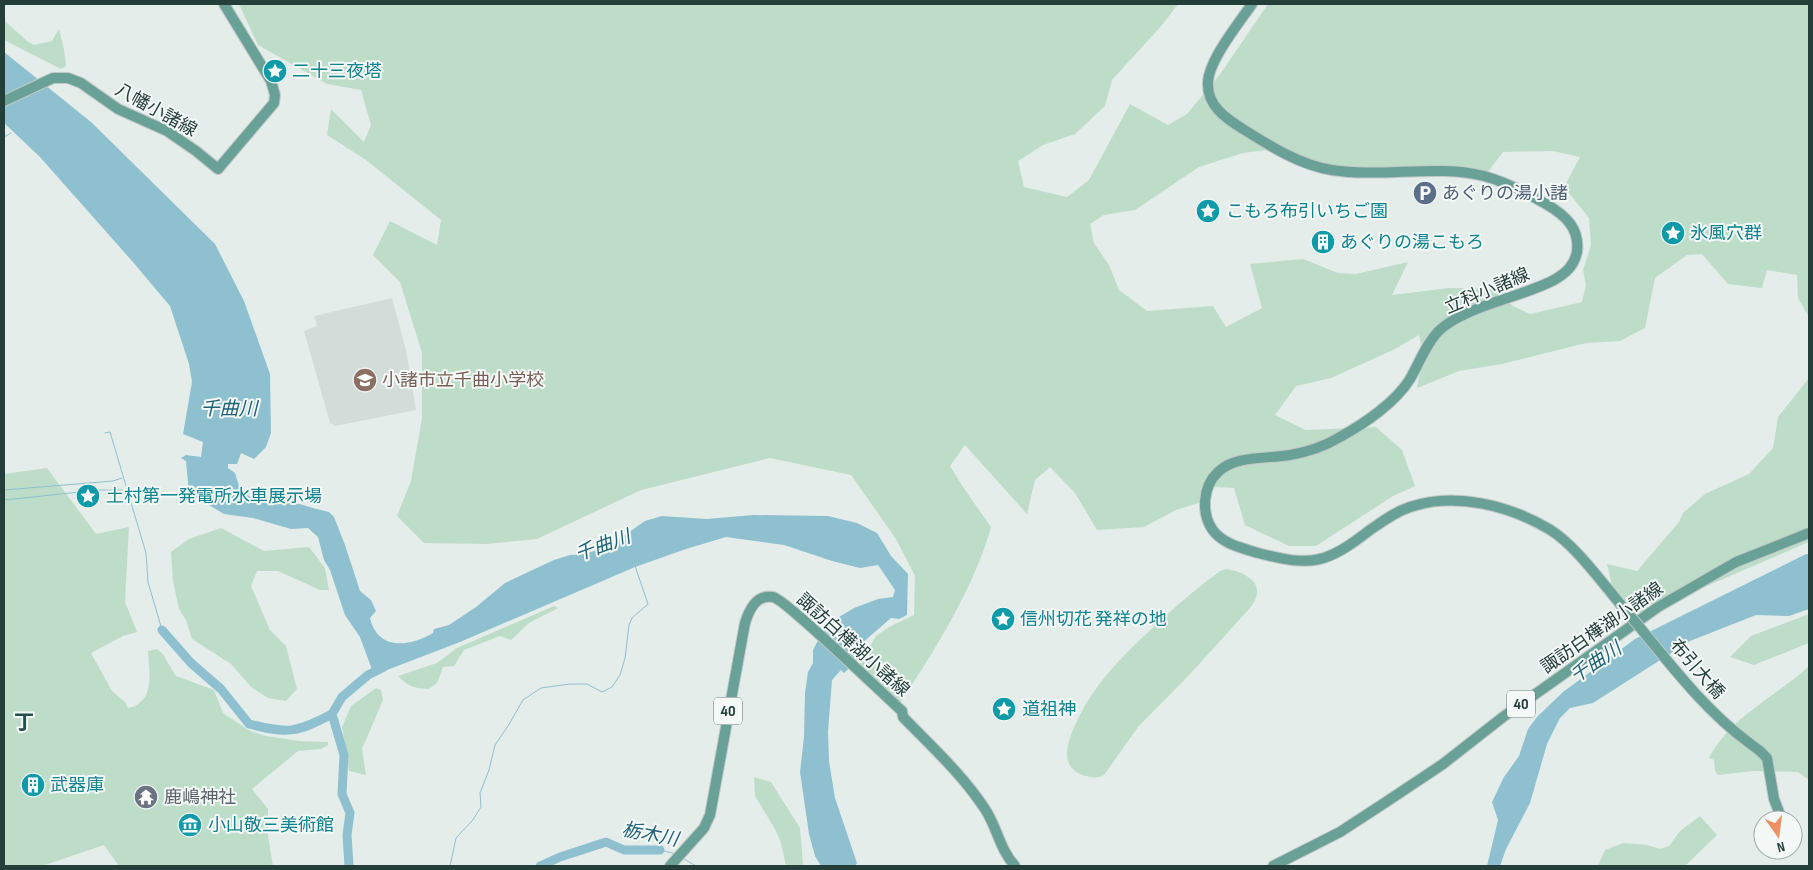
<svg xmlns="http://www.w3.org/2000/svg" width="1813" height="870" viewBox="0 0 1813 870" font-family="'Sofia Sans Condensed','Noto Sans JP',sans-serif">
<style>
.built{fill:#d2ddd9}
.green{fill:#beddc9;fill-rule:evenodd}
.water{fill:#8ec0d0}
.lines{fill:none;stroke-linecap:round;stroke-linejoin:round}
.stream{stroke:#8ec0d0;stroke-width:1}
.river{stroke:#8ec0d0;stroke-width:9}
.major-casing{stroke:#c2c9c8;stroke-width:12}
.major{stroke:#6aa197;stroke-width:10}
.major-bridge-casing{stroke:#c2c9c8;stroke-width:12;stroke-linecap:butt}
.major-bridge{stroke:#6aa197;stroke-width:10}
.labels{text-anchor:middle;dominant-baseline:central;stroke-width:4;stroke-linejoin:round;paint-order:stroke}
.shield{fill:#f4f9f7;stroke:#627672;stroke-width:1}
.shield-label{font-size:16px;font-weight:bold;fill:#243e39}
.culture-label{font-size:18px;fill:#0d838f;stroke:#f4f9f7;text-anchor:start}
.street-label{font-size:18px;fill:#243e39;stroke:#f4f9f7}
.service-label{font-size:18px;fill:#4e5e75;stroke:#f4f9f7;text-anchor:start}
.education-label{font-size:18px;fill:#785e54;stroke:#f4f9f7;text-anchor:start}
.worship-label{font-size:18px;fill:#5b616d;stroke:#f4f9f7;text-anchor:start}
.water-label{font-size:19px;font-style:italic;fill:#206278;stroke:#f4f9f7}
.quarter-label{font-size:20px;font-weight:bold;fill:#205048;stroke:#f4f9f7}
</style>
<rect width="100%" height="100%" fill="#e4edea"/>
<!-- built -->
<path class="built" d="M392,298L406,350L416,410L335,426L330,423L304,331L317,326L314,316Z"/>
<!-- green -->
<path class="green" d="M239,4H1178L1163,24L1112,80L1105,106L1075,134L1043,145L1018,161L1024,187L1067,197L1089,180L1130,104L1168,125L1187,114L1221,73L1268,4H1809V317L1798,298L1797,275L1767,270L1762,288L1728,284L1702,254L1687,255L1655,278L1645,328L1620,341L1586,343L1502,364L1459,371L1417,388L1423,354L1419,335L1393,350L1331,378L1296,386L1275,415L1306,430L1376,427L1402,450L1415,486L1393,496L1316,546H1289L1245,525L1234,488L1213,487L1205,501L1176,510L1144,527L1097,530L1075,493L1050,467L1035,480L1027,514L965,445L950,466L963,487L991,527C975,586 933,654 899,704L858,667L876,636L889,627L914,615L915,576L896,539L851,475L770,458L641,490L537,539L486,544L424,543L397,516L411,481L422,418V353L400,282L373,255L390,221L437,245L441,220L366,160L327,135L331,109L364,142L371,125L361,90L327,84L258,45ZM1284,148L1308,160L1335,168L1487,173L1503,152L1553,151L1580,157L1564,187L1589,218L1591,245L1583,270L1586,285L1582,302L1530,314L1513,306L1492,289L1449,288L1392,295L1408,262L1356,274L1338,273L1303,259L1250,264L1262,308L1226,327L1213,306L1147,311L1119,290L1109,265L1094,243L1090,224L1104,215L1135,210L1199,167L1243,153Z
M4,10L5,21L27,41L34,45L52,41L59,29L64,49L66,66L61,69L4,40Z
M1809,378V542L1635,617L1613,590L1607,564L1637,571L1679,522L1683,513L1705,494L1749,474L1773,448L1778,417Z
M47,468L96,534L129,527L125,602L137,632L123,636L91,653L112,691L125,702L128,708C156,702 149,672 148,651L157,649L162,653L176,676L214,690L223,713L250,731L266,736L299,741L328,742V745L321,749L298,751L252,789L268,809V836L273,866H119L104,845L42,866H4V474Z
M221,528L264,551L309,547L325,568L329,590H320L278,571H257L251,586L270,630L286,646L297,689L286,701L268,698L251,687L231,664L192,639L186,620L179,609L173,581L171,552L189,539Z
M1226,569C1238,570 1260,579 1257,594C1256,599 1253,604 1250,608L1191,673L1138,727L1104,775C1098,779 1092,777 1086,776C1054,768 1070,734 1080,715C1100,675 1137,642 1170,612C1186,597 1203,584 1220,571Z
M554,606L558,608L529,623L511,640L500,636L464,650L454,666L443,667L437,683L429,689C413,688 409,687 398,676L437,663L457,648Z
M1809,614V643L1754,665L1730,657L1751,636Z
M1809,666V780L1798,772L1753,771L1718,775L1715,771L1714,760L1709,758C1730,717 1777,696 1809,666Z
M376,688L381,690L383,700L362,749L366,775L349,771L342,727L351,706Z
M754,777L771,782L800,828L803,864L805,866H786L781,843L775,829L755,796Z
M1700,816L1717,835L1685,866H1598L1605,850L1623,843L1647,845L1660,849L1669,846L1680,831Z"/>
<!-- water -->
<path class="water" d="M4,52L91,122L215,244L244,301L270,374L271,433L266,447L254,459L241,453L237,464H228V468L235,473L240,489L253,499C282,495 301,506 329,512L334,517L345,545L360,591L371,600L376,611L370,618C378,651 409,647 433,633L434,629L449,625L476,607L505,583L554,560L570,555L586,554L612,544L645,521L662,516L707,519L753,515L828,516L857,523L877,533L891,556L908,574L907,615L899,619L891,618L854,650L857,661L844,673L841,670L832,680L828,732L829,761L835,798L857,863L855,866H821L815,856L809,834L800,772L804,737L805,693L808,672L813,663V650L826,625L854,608L878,599L893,597L895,590L878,565L860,568L832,561L784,545L726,537L686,549L635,567L460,642L374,675L360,637L345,615L330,570L324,560L318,537L308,528L291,529L253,518L224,514L189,493L186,461L181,458L186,455L201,457L203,442L183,434L192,382L189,364L170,306L132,261L40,157L4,123Z
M1806,554H1809V609L1789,616L1756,615L1690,641L1593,703L1570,708L1560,718L1547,744L1530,803L1506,849L1500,866H1487L1498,820L1492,802L1504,777L1519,756L1528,729L1537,717L1563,692L1635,639Z"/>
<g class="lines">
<!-- stream -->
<path class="stream" d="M4,137L11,133
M105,433L110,432L146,553L148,582L162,630
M4,490L113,481L122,478
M4,500L99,490H127
M660,850L676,854
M684,859L696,866
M450,866L456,838L472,821L481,807L480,793L489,770L495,745L508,726L523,700L541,688L570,684H587L602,692L612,687L620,675L625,658L629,625L632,618L648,604L635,566"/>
<!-- river -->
<path class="river" d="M162,630L191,663L221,689L249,724C288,734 296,733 332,714
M349,866L347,835L350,813L342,794L344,755L332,714L342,697L368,675L384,667
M540,866L560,857L606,842L624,850H660"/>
<!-- major casing -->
<g class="major-casing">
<path id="major" d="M1252,4C1239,23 1208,61 1208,83C1207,105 1225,118 1243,129C1270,146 1300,165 1332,170C1381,178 1437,164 1484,176C1506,182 1527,193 1546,204C1565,215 1580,228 1577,252C1574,266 1566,273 1554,280C1522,297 1470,305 1442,328C1427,341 1420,362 1410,379C1396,402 1364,424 1340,437C1325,446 1308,452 1290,455C1267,459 1236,455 1218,472C1203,486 1201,512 1212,529C1222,544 1242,548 1258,553C1312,567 1326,564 1370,530C1383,521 1395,512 1410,507C1455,492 1508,505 1549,529C1577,546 1605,587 1627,612
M4,101L53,78H68L81,83L118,109L167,131L196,151L218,169L274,103L275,95L271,81L224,4
M1748,742L1760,751L1767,758L1774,799L1782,820
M670,866L704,828L710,815L745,623C749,610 756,594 773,597C785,599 884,695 902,711L903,717C931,746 962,774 985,809C997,827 1000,850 1015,866
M1273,866L1340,832L1386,802L1443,764L1503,717L1658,607L1736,562L1809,533"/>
</g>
<!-- major -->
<use href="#major" class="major"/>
<!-- major-bridge casing -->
<g class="major-bridge-casing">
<path id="major-bridge" d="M1627,612C1665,657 1701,707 1748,742"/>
</g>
<!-- major-bridge -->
<use href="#major-bridge" class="major-bridge"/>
</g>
<!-- icons -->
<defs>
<g id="sight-disc" transform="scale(1.25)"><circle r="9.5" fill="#0f9aa8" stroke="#f4f9f7"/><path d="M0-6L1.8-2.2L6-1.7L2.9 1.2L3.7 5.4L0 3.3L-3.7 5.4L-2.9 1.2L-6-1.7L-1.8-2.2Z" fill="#fff"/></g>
<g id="parking-disc" transform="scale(1.25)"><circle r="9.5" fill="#5c6f8a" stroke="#f4f9f7"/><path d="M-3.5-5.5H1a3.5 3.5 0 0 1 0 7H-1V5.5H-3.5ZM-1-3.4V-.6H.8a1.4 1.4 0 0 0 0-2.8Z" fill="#fff"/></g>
<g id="building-disc" transform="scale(1.25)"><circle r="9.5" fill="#0f9aa8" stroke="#f4f9f7"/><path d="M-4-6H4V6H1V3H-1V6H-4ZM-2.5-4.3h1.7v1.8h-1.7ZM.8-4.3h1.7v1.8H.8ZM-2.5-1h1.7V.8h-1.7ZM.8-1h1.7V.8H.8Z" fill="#fff"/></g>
<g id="school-disc" transform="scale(1.25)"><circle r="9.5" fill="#8d6e63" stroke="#f4f9f7"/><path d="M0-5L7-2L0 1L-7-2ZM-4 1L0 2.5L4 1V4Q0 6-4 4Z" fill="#fff"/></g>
<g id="temple-disc" transform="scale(1.25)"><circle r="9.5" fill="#6b7280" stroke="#f4f9f7"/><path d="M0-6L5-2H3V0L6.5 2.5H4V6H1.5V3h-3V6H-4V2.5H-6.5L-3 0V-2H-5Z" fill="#fff"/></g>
<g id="museum-disc" transform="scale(1.25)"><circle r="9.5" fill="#0f9aa8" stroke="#f4f9f7"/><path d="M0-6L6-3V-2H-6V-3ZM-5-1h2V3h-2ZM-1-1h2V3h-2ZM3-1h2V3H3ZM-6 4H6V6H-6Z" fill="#fff"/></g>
</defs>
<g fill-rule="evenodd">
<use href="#sight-disc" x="275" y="71"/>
<use href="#parking-disc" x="1425" y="193"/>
<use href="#sight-disc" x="1208" y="211"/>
<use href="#sight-disc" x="1673" y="233"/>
<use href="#building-disc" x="1323" y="242"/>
<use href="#school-disc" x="365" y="380"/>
<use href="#sight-disc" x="88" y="496"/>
<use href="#sight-disc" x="1003" y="619"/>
<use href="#sight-disc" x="1004" y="709"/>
<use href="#building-disc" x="33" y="785"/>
<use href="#temple-disc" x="146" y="797"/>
<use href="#museum-disc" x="190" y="825"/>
</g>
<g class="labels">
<!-- shield labels -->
<g class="shield">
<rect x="1507" y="690.5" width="28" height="27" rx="4"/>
<rect x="714" y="697.5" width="28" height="27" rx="4"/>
</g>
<g class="shield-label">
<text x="1521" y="704">40</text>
<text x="728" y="711">40</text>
</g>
<!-- culture labels -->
<g class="culture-label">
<text x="292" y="71">二十三夜塔</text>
<text x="1226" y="211">こもろ布引いちご園</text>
<text x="1690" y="233">氷風穴群</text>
<text x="1340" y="242">あぐりの湯こもろ</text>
<text x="106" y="496">土村第一発電所水車展示場</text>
<text x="1020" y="619">信州切花 発祥の地</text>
<text x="1022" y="709">道祖神</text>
<text x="50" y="785">武器庫</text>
<text x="208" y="825">小山敬三美術館</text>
</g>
<!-- street labels -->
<g class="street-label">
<text transform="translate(156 110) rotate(29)">八幡小諸線</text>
<text transform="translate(1487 291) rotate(-23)">立科小諸線</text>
<text transform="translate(1602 628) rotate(-35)">諏訪白樺湖小諸線</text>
<text transform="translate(853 645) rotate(42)">諏訪白樺湖小諸線</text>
<text transform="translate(1697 669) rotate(49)">布引大橋</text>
</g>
<!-- service labels -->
<g class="service-label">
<text x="1442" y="193">あぐりの湯小諸</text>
</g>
<!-- education labels -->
<g class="education-label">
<text x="382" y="380">小諸市立千曲小学校</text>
</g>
<!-- worship labels -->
<g class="worship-label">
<text x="164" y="797">鹿嶋神社</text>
</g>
<!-- water labels -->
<g class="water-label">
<text x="229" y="409">千曲川</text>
<text transform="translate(603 546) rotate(-20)">千曲川</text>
<text transform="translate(1596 663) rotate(-34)">千曲川</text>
<text transform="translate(650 835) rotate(11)">栃木川</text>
</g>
<!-- quarter labels -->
<g class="quarter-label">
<text x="24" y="723">丁</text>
</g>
</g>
<!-- border -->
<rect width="1813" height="870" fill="none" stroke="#243e39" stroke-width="10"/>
<!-- north arrow -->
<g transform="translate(1778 835) rotate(166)"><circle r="24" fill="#f4f9f7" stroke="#a1aeab"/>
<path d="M0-4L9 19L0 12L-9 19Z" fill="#ed9062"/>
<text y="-8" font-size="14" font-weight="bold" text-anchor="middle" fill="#243e39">N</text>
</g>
</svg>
